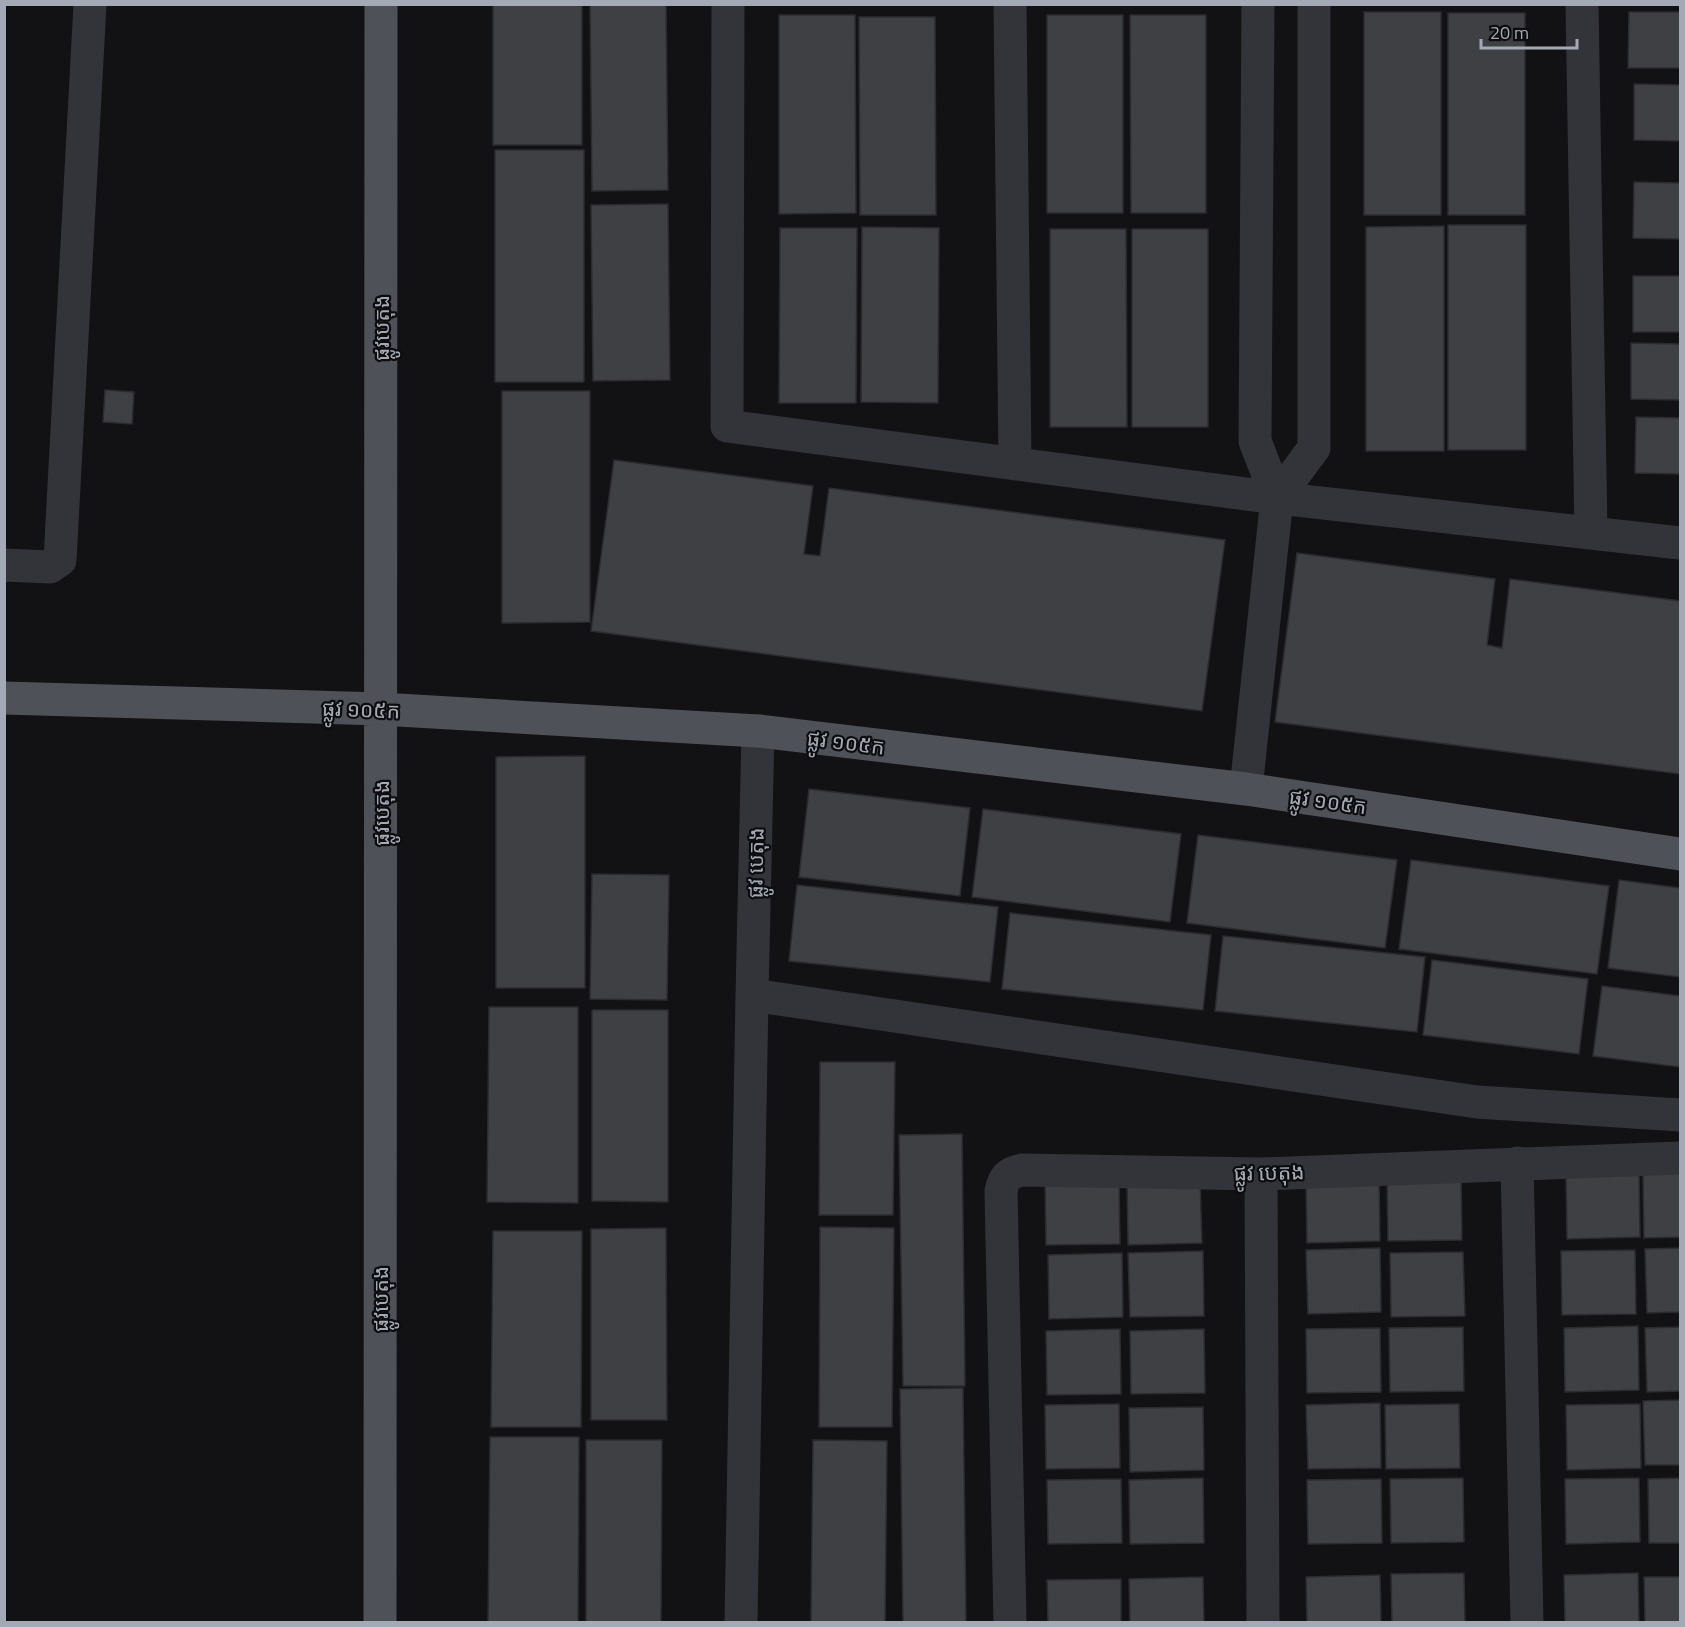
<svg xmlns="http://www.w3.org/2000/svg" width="1685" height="1627" viewBox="0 0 1685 1627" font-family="'Titillium Web','Noto Sans Khmer',sans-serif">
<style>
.building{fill:#3e4044;stroke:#2c2c30;stroke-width:1.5}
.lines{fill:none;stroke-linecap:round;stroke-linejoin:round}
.minor{stroke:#333439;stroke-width:33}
.major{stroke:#4f5158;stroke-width:33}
.labels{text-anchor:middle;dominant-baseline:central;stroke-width:4.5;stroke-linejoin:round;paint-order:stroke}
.street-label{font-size:21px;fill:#a3aab5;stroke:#0d0d0f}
</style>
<rect width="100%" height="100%" fill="#121214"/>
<!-- building -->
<path class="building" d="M493,4H582V145H493Z
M590,4H666L668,190L592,191Z
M1364,12H1441V215H1364Z
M1629,12H1680V68H1628Z
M1448,13H1525V215H1448Z
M779,15H855L856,213L779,214Z
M1047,15H1123V213H1047Z
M1130,15H1206V213H1131Z
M859,17H935L936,215H860Z
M1634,84L1680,85V141L1634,140Z
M495,150H584V382H495Z
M1634,182L1680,183V239L1633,238Z
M668,204L670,380L593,381L591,205Z
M1448,225H1526V450H1448Z
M1444,226V451H1366V227Z
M862,227L939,228L938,403L861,402Z
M780,228H857L856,403H779Z
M1050,229H1126L1127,427H1050Z
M1132,229H1208V427H1132Z
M1633,276H1680V332H1633Z
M1631,343L1680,344V400L1631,399Z
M105,390L134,392L132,424L103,422Z
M502,391H590V622L502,623Z
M1636,417L1680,418V474L1635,473Z
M614,460L813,486L804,554L820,556L829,488L1225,540L1202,711L591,631Z
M1297,553L1495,579L1487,645L1502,648L1510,579L1680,601V774L1275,722Z
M585,756V988H496V757Z
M809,789L970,808L960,896L799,877Z
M983,809L1181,834L1170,922L972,897Z
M1198,835L1397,860L1385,948L1187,923Z
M1411,860L1609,886L1597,974L1399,949Z
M592,874L669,875L667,1000L590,999Z
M1619,880L1680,888V977L1608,968Z
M797,885L998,907L990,982L789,961Z
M1010,913L1211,935L1203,1010L1002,989Z
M1223,936L1425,957L1417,1032L1215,1011Z
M1432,960L1588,979L1579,1054L1423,1035Z
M1602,986L1680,996V1067L1593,1056Z
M489,1007H578V1203L487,1202Z
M592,1010H668V1202L592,1201Z
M820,1062H895L893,1215H819Z
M962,1134L965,1386H903L899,1135Z
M1639,1173L1640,1237L1567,1239L1566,1175Z
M1680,1173V1237L1644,1238L1643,1174Z
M1461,1176L1462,1240L1388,1241L1387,1177Z
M1379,1178L1380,1241L1307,1243L1306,1179Z
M1200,1179L1202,1243L1128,1245L1127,1180Z
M1119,1180L1120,1244L1046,1245L1045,1181Z
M820,1227L894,1228L892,1427H819Z
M666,1228L667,1420H591V1229Z
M493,1231H582L581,1427H491Z
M1380,1248L1381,1312L1308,1314L1306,1250Z
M1680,1248V1312L1647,1313L1645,1249Z
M1635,1250L1636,1314L1562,1315L1561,1251Z
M1203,1251L1204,1316L1130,1317L1128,1253Z
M1463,1252L1465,1316L1391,1317L1390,1253Z
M1122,1253L1123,1317L1049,1319L1048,1255Z
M1638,1326L1639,1390L1565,1392L1564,1328Z
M1463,1327L1464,1391L1390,1392L1389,1328Z
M1680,1327V1391L1647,1392L1645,1328Z
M1380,1328L1381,1392L1307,1393L1306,1329Z
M1120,1329L1121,1394L1047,1395L1046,1331Z
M1204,1329L1205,1393L1131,1394L1130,1331Z
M963,1388L966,1622H903L900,1389Z
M1680,1400V1465H1645L1643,1401Z
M1380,1403L1381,1468L1308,1469L1306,1405Z
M1119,1404L1120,1468L1046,1469L1045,1405Z
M1459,1404L1460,1468L1386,1469L1385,1405Z
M1640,1404L1641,1468L1567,1470L1566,1405Z
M1203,1407L1204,1470L1130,1472L1129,1408Z
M490,1437H579L578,1622H488Z
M586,1440H662L661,1622H586Z
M813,1440L887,1441L885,1622H811Z
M1203,1478L1204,1543L1130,1544L1129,1480Z
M1463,1478L1464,1542L1391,1543L1390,1479Z
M1639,1478L1640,1542L1566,1544L1565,1479Z
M1680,1478V1543H1649L1648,1479Z
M1121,1479L1122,1543L1048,1544L1047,1480Z
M1381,1479L1382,1543L1308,1544L1307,1480Z
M1464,1573L1465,1622H1392L1391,1574Z
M1638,1573L1639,1622H1565L1564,1575Z
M1380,1575L1381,1622H1307L1306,1577Z
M1203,1577L1204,1622H1130L1129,1579Z
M1644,1577H1680V1622H1645Z
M1121,1579V1622H1048L1047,1580Z"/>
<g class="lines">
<!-- minor -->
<path class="minor" d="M728,4L727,426L1277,498L1680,543
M1010,4L1015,464
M1582,4L1591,533
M1277,498L1314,448V4
M4,565L50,567L60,560L90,4
M1246,789L1277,498L1255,441L1258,4
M752,995L758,731
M1517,1163L1527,1622
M1261,1174L1263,1622
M741,1622L752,995L1477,1102L1680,1115
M1010,1622L1001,1191C1004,1177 1008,1173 1022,1170L1261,1174L1680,1158"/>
<!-- major -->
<path class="major" d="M4,698L381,709L758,731L1246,789L1680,854
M380,1622L381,4"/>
</g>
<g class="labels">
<!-- street labels -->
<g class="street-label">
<text transform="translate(381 328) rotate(-90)">ផ្លូវបេតុង</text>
<text transform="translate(361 709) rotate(2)">ផ្លូវ ១០៥ក</text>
<text transform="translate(846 742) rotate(7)">ផ្លូវ ១០៥ក</text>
<text transform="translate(1328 801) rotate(8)">ផ្លូវ ១០៥ក</text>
<text transform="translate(381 813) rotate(-90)">ផ្លូវបេតុង</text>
<text transform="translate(755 863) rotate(-89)">ផ្លូវ បេតុង</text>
<text transform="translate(1269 1172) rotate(-1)">ផ្លូវ បេតុង</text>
<text transform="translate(380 1299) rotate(-90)">ផ្លូវបេតុង</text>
</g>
</g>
<!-- border -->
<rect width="1685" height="1627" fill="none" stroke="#a3aab5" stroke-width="12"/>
<!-- scale -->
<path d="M1481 39v9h96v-9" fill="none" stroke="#a3aab5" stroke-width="3"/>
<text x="1490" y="39" font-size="18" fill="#a3aab5" stroke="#0d0d0f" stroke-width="4.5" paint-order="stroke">20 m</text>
</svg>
